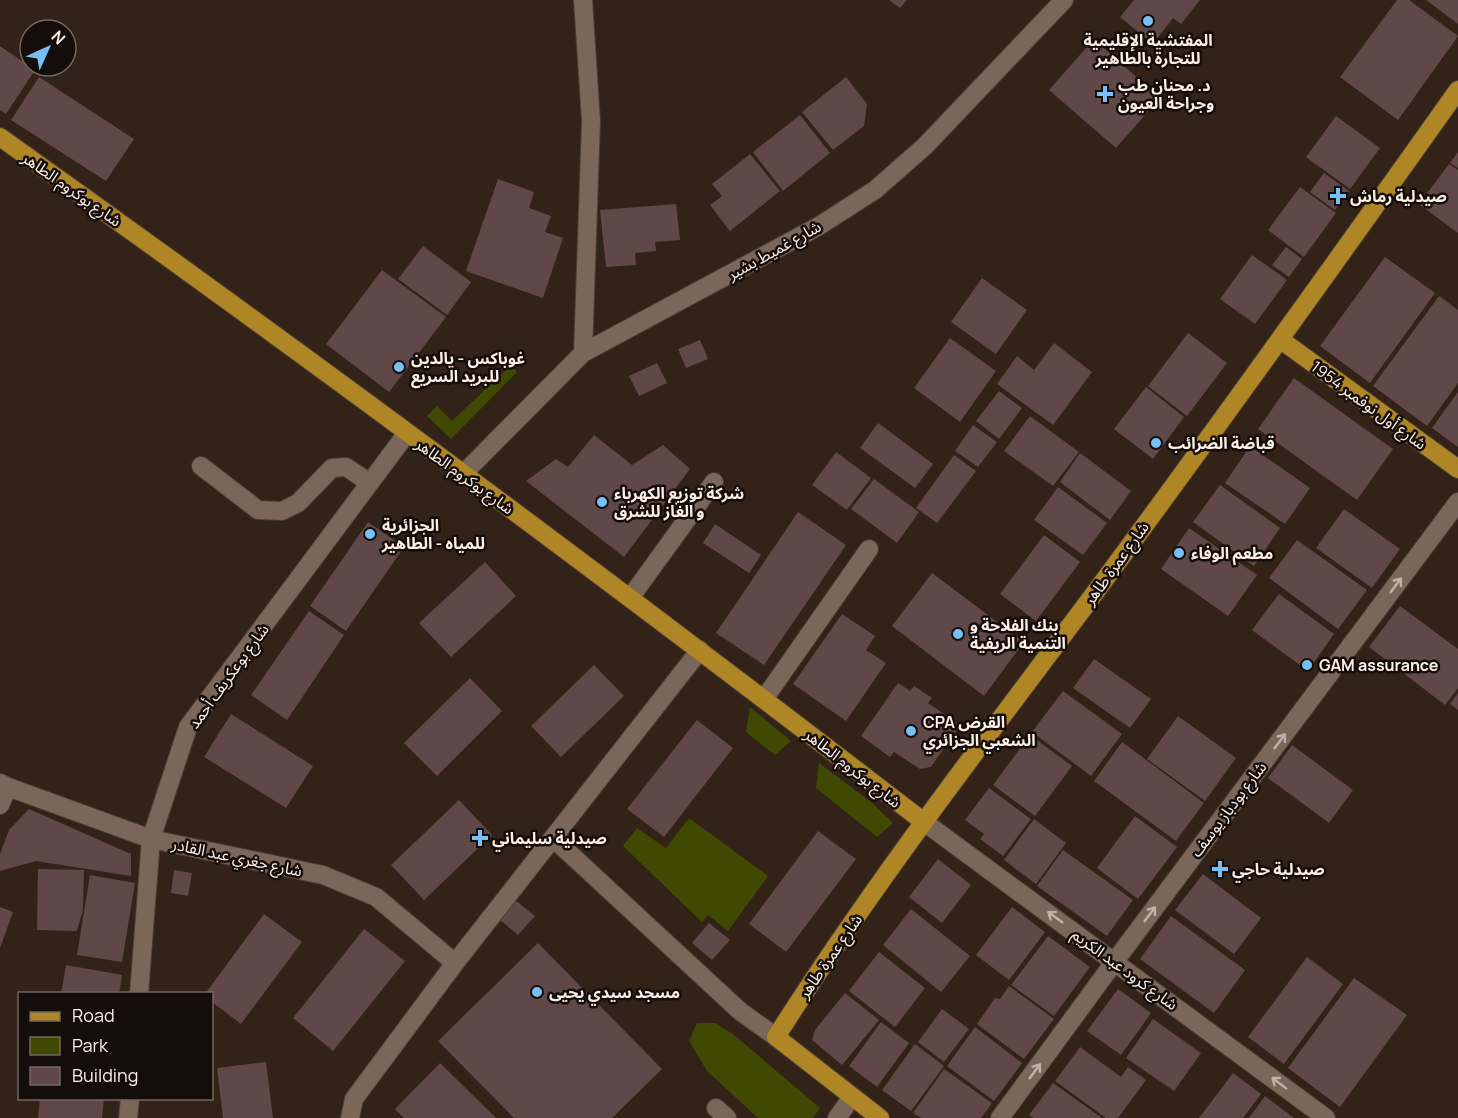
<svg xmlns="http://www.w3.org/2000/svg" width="1458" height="1118" viewBox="0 0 1458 1118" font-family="Manrope,'Noto Sans Arabic',sans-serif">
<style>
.green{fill:#404901}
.building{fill:#604849}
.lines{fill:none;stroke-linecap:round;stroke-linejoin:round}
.minor-casing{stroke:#4c3d35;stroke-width:20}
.major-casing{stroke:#4c3d35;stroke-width:20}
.minor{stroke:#7b665a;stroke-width:18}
.major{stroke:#ae8625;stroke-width:18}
.oneway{stroke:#c1b1a8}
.poi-dot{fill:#76c0f7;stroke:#150d09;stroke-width:2}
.labels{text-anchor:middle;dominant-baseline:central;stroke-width:5;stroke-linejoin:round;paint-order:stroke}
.poi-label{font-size:16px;font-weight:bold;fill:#fbefe8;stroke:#150d09;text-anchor:start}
.street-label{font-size:16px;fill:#fbefe8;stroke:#150d09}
</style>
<rect width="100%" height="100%" fill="#332218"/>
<!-- green -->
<path class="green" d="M511,365L517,372L451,439L427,416L437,406L452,421Z
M750,707L791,741L775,755L746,732Z
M819,763L871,802L893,823L877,837L816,788Z
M689,818L768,876L728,931L708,915L702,922L623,846L637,828L666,848Z
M697,1023H715L733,1034L820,1108L813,1118H758L707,1071L689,1041Z"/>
<!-- building -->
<path class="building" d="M889,0H907L900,8Z
M1134,0H1200L1181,24L1173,18L1153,44L1120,17Z
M1397,0H1409L1458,36L1398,120L1340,77Z
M1426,0H1458V24Z
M1094,39L1160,98L1116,148L1049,90Z
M0,46L35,70L6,114L0,110Z
M39,77L134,139L106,181L11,120Z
M846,77L867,104L864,126L833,150L802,112Z
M800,115L830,153L783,191L753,152Z
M1336,116L1380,148L1350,189L1306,157Z
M1458,152V168L1450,163Z
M750,154L780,191L730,231L710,205L722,196L712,184Z
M1449,164L1458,170V233L1419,204Z
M1324,173L1349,191L1335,210L1310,192Z
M498,179L534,192L529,208L551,216L545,232L563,238L543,298L466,271Z
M1300,187L1336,213L1304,257L1268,230Z
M676,204L680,240L655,242L656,251L635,253L636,265L606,267L600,210Z
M423,246L471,282L447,315L398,279Z
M1286,247L1302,259L1289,277L1272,265Z
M1252,255L1287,280L1255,324L1220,299Z
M1385,257L1435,293L1370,383L1320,346Z
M382,270L446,317L389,392L326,344Z
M982,278L1027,310L996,354L951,322Z
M1439,296L1458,310V383L1427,426L1373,386Z
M1188,333L1227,363L1187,416L1148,386Z
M950,338L996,371L960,422L914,388Z
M700,340L708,359L686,368L678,349Z
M1054,343L1092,372L1053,425L997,384L1017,356L1034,370Z
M657,363L667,383L639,396L629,376Z
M1294,378L1393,449L1357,500L1258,429Z
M1146,387L1184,417L1153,459L1114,429Z
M999,391L1022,408L999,439L976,421Z
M1458,392V447L1432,428Z
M1030,416L1079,452L1053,486L1004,451Z
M878,423L933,464L915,488L860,448Z
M973,425L997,442L978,467L955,451Z
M594,435L632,465L663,445L690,469L624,557L526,481L556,459L568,467Z
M1250,446L1310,488L1285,524L1225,483Z
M836,452L871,478L847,510L812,485Z
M1080,453L1131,491L1110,520L1060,482Z
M954,455L976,471L937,523L916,508Z
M874,479L919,512L897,543L851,509Z
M1220,485L1280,528L1254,566L1193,522Z
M1058,487L1107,523L1083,555L1034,520Z
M1344,509L1400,549L1372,588L1316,548Z
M798,512L846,545L764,665L716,633Z
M368,522L404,547L346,631L310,606Z
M715,524L761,555L749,573L703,543Z
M1189,528L1257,575L1228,616L1161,569Z
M1044,535L1080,562L1036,621L1000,594Z
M1297,540L1367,590L1338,629L1269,578Z
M485,562L516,596L451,657L419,623Z
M932,573L1024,642L984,696L892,626Z
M1279,594L1334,634L1308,671L1252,630Z
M1400,606L1458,649V688L1445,705L1369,647Z
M309,611L344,635L287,720L251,695Z
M842,614L875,636L866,650L886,663L846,721L793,684Z
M1094,659L1151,699L1130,728L1073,688Z
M594,665L624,696L561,757L531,726Z
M470,678L502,711L437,776L404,743Z
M898,683L910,691L914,686L932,698L928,703L960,725L931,767L920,769L894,752L890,757L861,736Z
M1063,691L1122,734L1091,776L1032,732Z
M1458,693V710L1450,704Z
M231,714L313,766L286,808L204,757Z
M1178,716L1236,758L1205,801L1147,759Z
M697,720L733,748L664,837L627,809Z
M1030,735L1072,766L1035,816L993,785Z
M1122,742L1204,803L1176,841L1094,781Z
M1292,745L1353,790L1329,823L1268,778Z
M989,788L1031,819L1003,856L980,839L984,834L965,820Z
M459,800L492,835L424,900L391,865Z
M29,809L131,854V876L36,861L0,871V854L9,830Z
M1135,816L1177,847L1138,899L1097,868Z
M1034,819L1066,843L1036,884L1004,860Z
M818,831L856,859L786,952L749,924Z
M1063,850L1133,900L1107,936L1037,886Z
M938,859L971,885L942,923L909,897Z
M38,869L84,870L83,909L77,931L37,930Z
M174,870L192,873L188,896L171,893Z
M1203,874L1261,918L1234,954L1175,910Z
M90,875L135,883L122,962L77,955Z
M515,900L535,916L518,935L499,919Z
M0,907L13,912L0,948Z
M1012,907L1045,932L1009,980L976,955Z
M911,909L970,956L941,992L883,945Z
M264,914L302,942L241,1024L212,1002V994H205Z
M1171,916L1245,970L1214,1013L1140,959Z
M709,923L730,940L712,960L692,943Z
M364,929L405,961L333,1051L293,1018Z
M1048,936L1090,967L1054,1016L1011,985Z
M538,943L662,1069L612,1118H514L438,1041Z
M879,952L925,988L895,1027L849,991Z
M1307,957L1343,984L1284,1064L1248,1037Z
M66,965L122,975L119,994H61Z
M1354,978L1407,1015L1340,1107L1288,1068Z
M1009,986L1054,1019L1024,1059L977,1024L995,998L1000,999Z
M1118,989L1151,1013L1121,1055L1087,1031Z
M845,993L879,1020L842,1065L812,1040L815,1030Z
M942,1009L969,1029L944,1062L918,1042Z
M1153,1019L1201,1053L1174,1091L1126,1058Z
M881,1022L909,1043L877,1087L849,1066Z
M975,1027L1022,1063L994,1101L947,1066Z
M915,1044L944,1066L911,1111L882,1090Z
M1080,1047L1121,1077L1128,1067L1146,1080L1118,1118H1106L1055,1081Z
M266,1062L273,1118H223L217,1068Z
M440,1063L496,1118H404L395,1109Z
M944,1069L992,1103L981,1118H921L913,1113Z
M1233,1073L1261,1094L1243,1118H1199Z
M1053,1083L1102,1118H1033L1029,1115Z
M1265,1096L1294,1118H1249Z
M40,1098H104L102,1118H38Z"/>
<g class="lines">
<!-- minor casing -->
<g class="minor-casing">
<path id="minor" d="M583,0L591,121L583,353
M201,466L258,510L282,511L298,503L332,468L346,467L370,483
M463,474L583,353L819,226L875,190L925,146L1064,0
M630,598L714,482
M764,699L869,549
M0,783L8,787L151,839L323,875L376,897L455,963
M0,805L8,787
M924,822L1326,1118
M554,839L741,1012L776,1037
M139,994L151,839L188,727L407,433
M716,1108L727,1118
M128,1118L130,1098
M350,1118L354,1099L455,963L700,650
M837,1118L852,1097
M1000,1118L1115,961L1458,502"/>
</g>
<!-- major casing -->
<g class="major-casing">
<path id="major" d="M0,137C312,359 620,588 924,822
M1281,340L1458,469
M880,1118L776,1037C873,884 985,740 1094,594C1217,428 1338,259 1458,90"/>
</g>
<!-- minor -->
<use href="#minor" class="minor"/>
<!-- major -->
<use href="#major" class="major"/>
</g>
<!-- one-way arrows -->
<defs><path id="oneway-shaft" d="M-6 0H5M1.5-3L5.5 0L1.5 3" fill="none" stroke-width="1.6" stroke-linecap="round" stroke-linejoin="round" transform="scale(1.5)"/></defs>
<g class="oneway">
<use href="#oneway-shaft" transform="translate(1396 585) rotate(-53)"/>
<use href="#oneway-shaft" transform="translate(1280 741) rotate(-53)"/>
<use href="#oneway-shaft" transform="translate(1150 914) rotate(-53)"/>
<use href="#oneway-shaft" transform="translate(1055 917) rotate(-144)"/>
<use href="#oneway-shaft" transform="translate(1035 1071) rotate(-54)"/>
<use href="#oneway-shaft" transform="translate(1279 1083) rotate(-143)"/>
</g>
<!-- markers -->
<g class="poi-dot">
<circle cx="1148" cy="21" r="6"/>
<path d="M1102 85h6v6h6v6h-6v6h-6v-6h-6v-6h6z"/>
<path d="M1335 187h6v6h6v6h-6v6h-6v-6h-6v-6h6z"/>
<circle cx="399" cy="367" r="6"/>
<circle cx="1156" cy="443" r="6"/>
<circle cx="602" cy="502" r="6"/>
<circle cx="370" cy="534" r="6"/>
<circle cx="1179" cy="553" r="6"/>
<circle cx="958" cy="634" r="6"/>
<circle cx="1307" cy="665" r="6"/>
<circle cx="911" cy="731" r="6"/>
<path d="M477 829h6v6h6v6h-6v6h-6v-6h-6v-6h6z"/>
<path d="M1217 860h6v6h6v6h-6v6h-6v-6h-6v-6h6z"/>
<circle cx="537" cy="992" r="6"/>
</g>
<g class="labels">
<!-- poi labels -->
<g class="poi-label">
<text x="1148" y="40" text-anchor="middle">المفتشية الإقليمية<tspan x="1148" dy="18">للتجارة بالطاهير</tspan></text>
<text x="1118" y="85">د. محنان طب<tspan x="1118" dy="18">وجراحة العيون</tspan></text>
<text x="1350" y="196">صيدلية رماش</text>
<text x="411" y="358">غوباكس - يالدين<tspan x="411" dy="18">للبريد السريع</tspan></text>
<text x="1168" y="443">قباضة الضرائب</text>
<text x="614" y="493">شركة توزيع الكهرباء<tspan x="614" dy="18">و الغاز للشرق</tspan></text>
<text x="382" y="525">الجزائرية<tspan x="382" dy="18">للمياه - الطاهير</tspan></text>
<text x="1191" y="553">مطعم الوفاء</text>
<text x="970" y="625">بنك الفلاحة و<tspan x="970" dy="18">التنمية الريفية</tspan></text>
<text x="1319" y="665">GAM assurance</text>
<text x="923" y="722">CPA القرض<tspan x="923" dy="18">الشعبي الجزائري</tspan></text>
<text x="492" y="838">صيدلية سليماني</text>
<text x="1232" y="869">صيدلية حاجي</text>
<text x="549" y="992">مسجد سيدي يحيى</text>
</g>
<!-- street labels -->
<g class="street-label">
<text transform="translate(72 189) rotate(35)">شارع بوكروم الطاهر</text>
<text transform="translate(774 250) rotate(-29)">شارع غميط بشير</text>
<text transform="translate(1369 405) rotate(36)">شارع أول نوفمبر 1954</text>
<text transform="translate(465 476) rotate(36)">شارع بوكروم الطاهر</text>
<text transform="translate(1116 563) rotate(-54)">شارع عمرة طاهر</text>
<text transform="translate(228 676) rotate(-54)">شارع بوعكريف أحمد</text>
<text transform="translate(853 768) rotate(38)">شارع بوكروم الطاهر</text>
<text transform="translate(1228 809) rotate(-53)">شارع بودباز يوسف</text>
<text transform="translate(237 857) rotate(12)">شارع جغري عبد القادر</text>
<text transform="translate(830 956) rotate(-55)">شارع عمرة طاهر</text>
<text transform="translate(1125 969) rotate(36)">شارع كرود عبد الكريم</text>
</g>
</g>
<!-- legend -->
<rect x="18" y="992" width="195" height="108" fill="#150d09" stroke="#716762" stroke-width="1.5"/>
<rect x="30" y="1012" width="30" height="9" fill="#ae8625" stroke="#716762" stroke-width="1.5"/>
<text x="72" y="1022" font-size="18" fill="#fbefe8">Road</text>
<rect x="30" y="1037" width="30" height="18" fill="#404901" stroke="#716762" stroke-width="1.5"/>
<text x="72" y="1052" font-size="18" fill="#fbefe8">Park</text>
<rect x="30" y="1067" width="30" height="18" fill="#604849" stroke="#716762" stroke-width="1.5"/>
<text x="72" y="1082" font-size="18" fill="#fbefe8">Building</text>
<!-- north arrow -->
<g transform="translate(48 48) rotate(45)"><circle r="28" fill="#150d09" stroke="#716762" stroke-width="1.5"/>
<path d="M0-4.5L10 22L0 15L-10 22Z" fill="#76c0f7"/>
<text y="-9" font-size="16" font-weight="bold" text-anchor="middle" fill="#fbefe8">N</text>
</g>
</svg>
